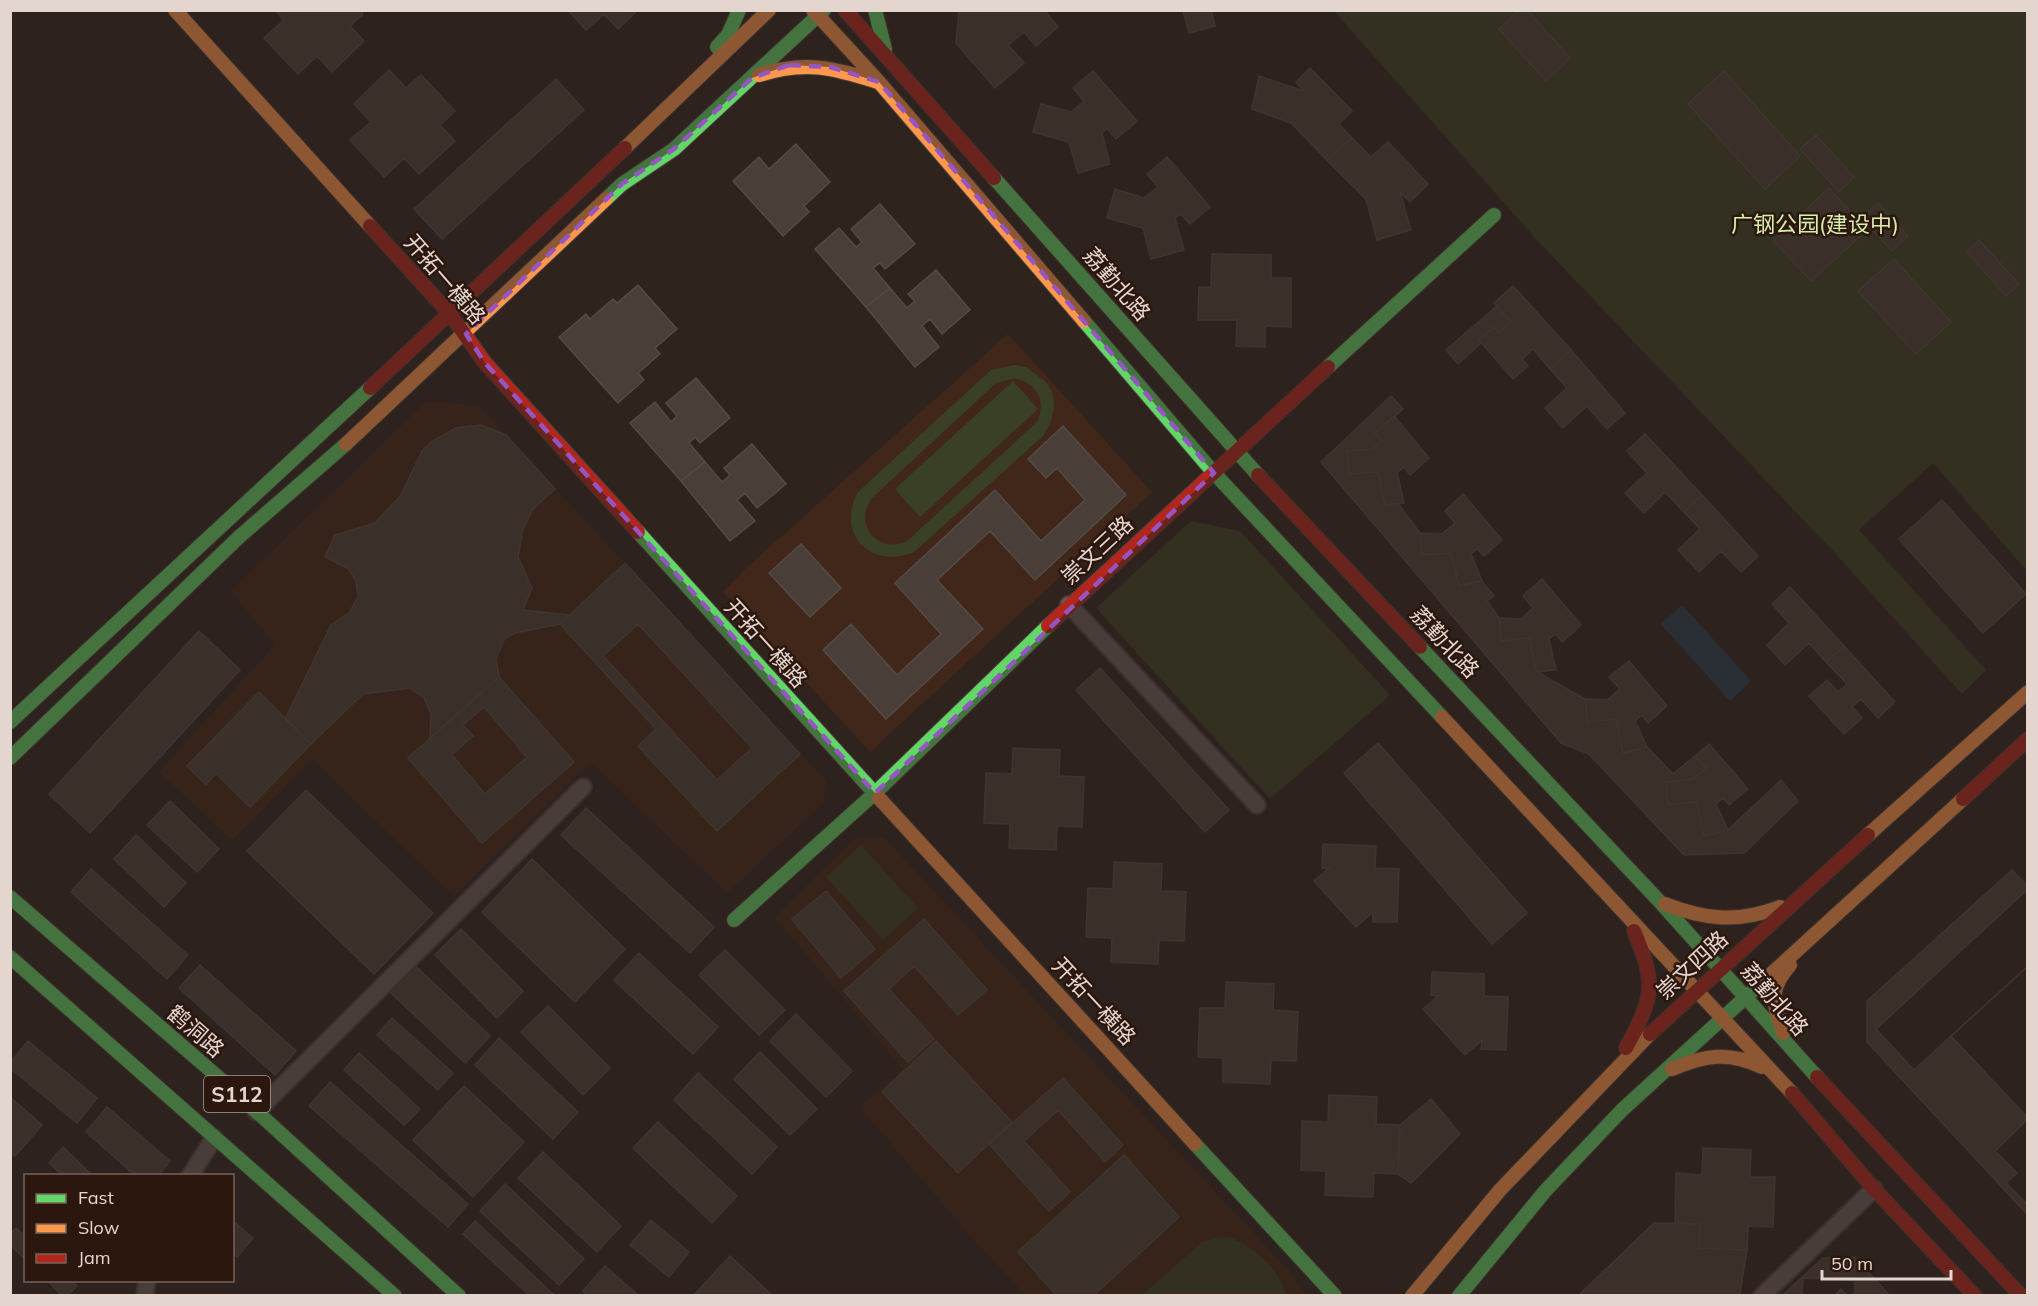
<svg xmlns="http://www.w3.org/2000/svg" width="2038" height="1306" viewBox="0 0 2038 1306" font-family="Mulish,'Noto Sans SC',sans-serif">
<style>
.built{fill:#40271a}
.green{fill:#3a4026;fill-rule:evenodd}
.water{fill:#263e55}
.building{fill:#4a3e38;stroke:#554b46;stroke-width:1.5;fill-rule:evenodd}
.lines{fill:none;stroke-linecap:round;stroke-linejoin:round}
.street-casing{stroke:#4b413c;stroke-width:20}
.fast-casing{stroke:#4b413c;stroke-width:16}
.slow-casing{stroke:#4b413c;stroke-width:16}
.jam-casing{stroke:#4b413c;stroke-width:16}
.street{stroke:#685e5a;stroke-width:16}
.fast{stroke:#63d668;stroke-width:14}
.slow{stroke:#ff974d;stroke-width:14}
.jam{stroke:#b3261e;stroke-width:14}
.marked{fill:none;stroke:#9556c3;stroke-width:4.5;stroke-dasharray:12 8;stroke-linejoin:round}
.labels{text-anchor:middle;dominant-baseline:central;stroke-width:5;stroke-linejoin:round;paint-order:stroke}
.shield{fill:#2b170d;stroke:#ac9c94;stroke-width:1.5}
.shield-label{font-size:21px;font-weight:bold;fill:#e4d5ce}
.park-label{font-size:22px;fill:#d7edac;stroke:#2b170d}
.street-label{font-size:22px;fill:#e4d5ce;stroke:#2b170d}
</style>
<rect width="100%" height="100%" fill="#2e231d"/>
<!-- built -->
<path class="built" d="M1008,334L1152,492L870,752L723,592L746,568Z
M427,401L479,406L826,781L824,802L727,893L591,762L454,896L312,759L232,840L159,772L275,645L231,591Z
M855,838H884L1289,1271L1306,1295H1026L973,1239L860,1107L903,1069L775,917Z"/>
<!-- green -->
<path class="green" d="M1334,11H2027V571L1933,463L1859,530L1986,670L1962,694L1834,552L1535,238Z
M1014,365L1026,367L1046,382L1053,394L1054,408L1051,422L1043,436L914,552C871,570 835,534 858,492L991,370ZM1014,378C1037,383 1047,400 1037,422L906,542C876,553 853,524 872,498L995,384Z
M1013,381L1038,409L920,517L895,489Z
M1191,521L1240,531L1390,695L1270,799L1096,608Z
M861,845L918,908L883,940L826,877Z
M1229,1237C1254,1247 1279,1268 1286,1295H1142L1201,1243L1213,1238Z"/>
<!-- water -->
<path class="water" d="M1682,605L1751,681L1730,701L1661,624Z"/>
<!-- building -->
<path class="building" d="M275,10H359L363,14L350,26L364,41L332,72L317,56L298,74L264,38L284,20Z
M568,10H638L618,29L604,14L586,30Z
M959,10H1044L1058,27L1036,46L1024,32L1008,45L1024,63L995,88L956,43Z
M1183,10H1211L1215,26L1189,33Z
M1519,10H1527L1570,58L1546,81L1499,29Z
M1310,68L1352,111L1339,124L1352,138L1327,160L1291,123L1252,109L1259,76L1304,91L1296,82Z
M389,70L406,88L421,75L455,111L440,125L455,141L419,174L404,158L384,177L350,140L371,122L354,104Z
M1093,71L1137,121L1116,139L1107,128L1102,133L1110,164L1078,173L1069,142L1033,132L1041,104L1071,112L1084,101L1073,88Z
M1724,71L1800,156L1765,189L1688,104Z
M556,79L584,110L442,239L414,209Z
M1816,135L1854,177L1839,192L1800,149Z
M1352,138L1371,157L1388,142L1428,184L1410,202L1400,192L1411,230L1377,240L1366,199L1327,160Z
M796,144L830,182L804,206L809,212L783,236L733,181L759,157L769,169Z
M1167,157L1210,207L1190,224L1181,214L1175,218L1184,250L1151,259L1143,228L1107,218L1115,189L1144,198L1158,187L1147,174Z
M1829,188L1867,230L1811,281L1773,240Z
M1878,203L1908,236L1892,251L1862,218Z
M880,204L915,244L885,269L880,263L873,268L890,288L866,307L815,249L839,228L856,247L862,242L851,229Z
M1979,240L2019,284L2006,296L1967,252Z
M1212,254L1271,255V278H1291V327L1265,326V347L1236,346L1237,320H1198L1199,287H1211Z
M1894,259L1951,322L1916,354L1858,291Z
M936,270L970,310L942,334L930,319L922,326L939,347L915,367L866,307L890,288L907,308L915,301L908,294Z
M638,285L677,329L655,348L660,354L638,373L644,380L618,403L559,337L586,314L590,319L613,299L617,303Z
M1513,286L1571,350L1550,369L1533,349L1522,359L1528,366L1513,379L1479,340L1494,327L1499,333L1511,322L1494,303Z
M1497,306L1511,322L1499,333L1494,327L1479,340L1481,343L1458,364L1446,350Z
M1571,350L1625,413L1607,429L1587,406L1563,428L1545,408L1567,388L1550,369Z
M696,378L730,418L700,443L695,437L689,443L705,462L681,481L630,423L655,402L671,422L677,416L666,403Z
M1391,396L1403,409L1375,433L1382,441L1373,449L1347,451L1349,474L1378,472L1385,505H1399L1420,533L1422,555L1451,553L1459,586L1482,581L1494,596L1487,601L1499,618L1501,641L1529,638L1537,672L1585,699L1587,722L1616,719L1623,753L1647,747L1673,774L1695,756L1706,768L1693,779L1666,782L1668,805L1697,802L1704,836L1728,830L1781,780L1798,801L1744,853L1684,855L1589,754L1561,743L1321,462Z
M1394,416L1429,458L1410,475L1404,467L1397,473L1404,503L1385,505L1378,472L1349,474L1347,451L1373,449L1382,441L1375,433Z
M481,425L506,435L555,489L533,509L523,529L518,557L532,588L523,610L570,615L560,624L515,633L505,638L496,658L499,677L430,738L431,714L424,698L410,688L363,694L311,744L285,719L331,625L349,613L358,597L356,581L349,569L325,557L335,535L375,523L401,495L422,451L431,442L456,428Z
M1063,426L1126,495L1035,580L990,531L937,580L983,629L886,719L823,650L851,624L897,675L941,634L895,583L995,490L1041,541L1085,500L1057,468L1046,478L1028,459Z
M1645,434L1702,495L1684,512L1665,492L1644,513L1625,493L1647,473L1627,451Z
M752,444L786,484L757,508L745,493L737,500L755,521L730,541L681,481L705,462L722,482L730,475L724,468Z
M1463,494L1502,540L1484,556L1477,549L1471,554L1482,581L1459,586L1451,553L1422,555L1420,533L1442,534L1455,523L1445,511Z
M1702,495L1758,556L1741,572L1721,551L1699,572L1678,550L1700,529L1684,512Z
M1942,500L2026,594L1983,633L1899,539Z
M801,544L841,588L810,617L769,573Z
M625,563L800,754L717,831L638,746L656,729L560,624ZM638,624L752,748L717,780L603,656Z
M1542,579L1581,625L1562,642L1556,634L1549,639L1556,670L1537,672L1529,638L1501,641L1499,618L1521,619L1533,608L1523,596Z
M1790,587L1844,646L1826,662L1809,643L1785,665L1767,645L1789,623L1772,604Z
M199,631L240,670L90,833L49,794Z
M1844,646L1895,702L1878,718L1861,699L1852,707L1862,718L1844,734L1809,696L1827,680L1838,692L1847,684L1826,662Z
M1629,661L1667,706L1648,723L1642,715L1635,721L1647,747L1623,753L1616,719L1587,722L1585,699L1607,700L1620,689L1609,677Z
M1100,668L1229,810L1205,832L1076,690Z
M499,677L574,762L482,843L408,758ZM484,707L527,757L485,794L452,755L473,736L463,725Z
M259,692L311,744L250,807L216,773L206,785L187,766Z
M1378,743L1527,913L1492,944L1344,773Z
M1709,744L1748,789L1729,805L1723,798L1716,804L1728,830L1704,836L1697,802L1668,805L1666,782L1693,779L1706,768L1695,756Z
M1013,748L1060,750L1059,776L1084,777L1082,827L1057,826L1056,850L1009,848L1010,824L984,823L986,773L1012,774Z
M306,790L433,913L374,974L247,851Z
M170,801L219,849L197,872L147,825Z
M586,808L714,927L690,953L561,835Z
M136,835L186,883L164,907L114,859Z
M1323,844L1376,846L1375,868L1399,869L1397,922H1373V912L1356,927L1314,881L1329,868H1322Z
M532,859L625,949L575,1002L482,912Z
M1114,862L1162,864L1161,891L1186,892L1184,941L1159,940L1158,964L1111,962L1112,938L1086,937L1088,888L1113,889Z
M91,869L188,955L167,979L71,892Z
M2012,870L2028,887V966L1951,1036L2028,1118V1215L1867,1042V1001Z
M2028,889V966L1914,1070L1876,1029Z
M826,891L875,949L841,978L792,919Z
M924,919L987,990L958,1015L914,966L889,989L934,1039L908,1062L844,991Z
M461,929L523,991L497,1018L435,955Z
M725,950L785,1010L759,1035L699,975Z
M639,953L718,1027L693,1054L614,980Z
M411,962L490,1036L465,1063L387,989Z
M200,965L296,1051L275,1075L179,988Z
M1432,972L1484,974V996L1508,997L1506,1050L1481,1049L1482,1040L1465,1055L1423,1009L1438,996L1431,995Z
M1226,982L1274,984L1273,1010L1298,1012L1296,1061L1271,1060L1270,1084L1223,1082V1058L1198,1057L1200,1008H1225Z
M548,1006L610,1068L583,1095L521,1032Z
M796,1014L852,1071L826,1097L770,1041Z
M392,1018L453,1073L438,1090L377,1035Z
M499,1038L578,1112L553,1139L475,1065Z
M28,1041L97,1098L77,1123L10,1068V1063Z
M936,1041L1012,1122L958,1173L882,1092Z
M760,1052L817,1109L790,1135L734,1079Z
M359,1053L420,1109L404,1125L344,1070Z
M698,1073L777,1147L752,1174L674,1100Z
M1063,1078L1123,1145L1105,1162L1058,1110L1024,1141L1070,1192L1049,1211L989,1144Z
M330,1082L468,1204L448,1227L309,1106Z
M464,1086L524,1142L473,1197L413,1140Z
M1329,1095L1377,1097L1376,1124L1400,1125L1398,1174L1374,1173L1373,1197L1325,1195L1326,1171L1301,1170L1302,1121L1328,1122Z
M10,1097L42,1125L15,1156L10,1152Z
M1431,1099L1460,1134L1411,1183L1398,1174L1400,1125Z
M107,1107L170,1161L158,1176H136L86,1132Z
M2027,1120H2028V1205L2006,1183L2017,1173L1995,1151Z
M658,1122L737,1196L712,1223L633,1148Z
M63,1147L93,1176H63L49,1163Z
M1703,1148L1751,1150L1750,1177H1775L1773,1227L1748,1226L1747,1250L1699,1248L1700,1224L1675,1223L1676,1173L1702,1175Z
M543,1152L621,1226L597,1252L518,1178Z
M1124,1155L1179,1217L1093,1296H1057L1018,1252Z
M505,1184L584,1259L559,1285L480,1211Z
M232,1220L253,1238L237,1257L232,1253Z
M651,1220L689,1252L669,1277L630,1245Z
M475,1221L555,1296H530L463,1234Z
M1654,1223L1700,1224L1699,1248L1747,1250L1740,1293L1736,1296H1578Z
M16,1228L26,1237V1260L10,1245V1234Z
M730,1256L773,1296L694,1295Z
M1855,1257L1890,1296H1847L1841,1289L1834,1296H1782L1823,1258Z
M605,1266L639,1296H587L583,1291Z
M1803,1278L1855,1280V1296H1802Z
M47,1280H71L77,1286L67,1296H62Z"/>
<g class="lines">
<!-- street casing -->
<g class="street-casing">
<path id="street" d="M1069,605L1257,805
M256,1112L583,787
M190,1176L214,1138
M145,1296L147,1280
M1762,1296L1874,1189"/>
</g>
<!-- fast casing -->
<g class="fast-casing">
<path id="fast" d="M875,10L885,49
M717,47L728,35L739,10
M994,178L1258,475
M606,199L622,184L674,149L824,10
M1084,321L1214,473L1442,717
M1328,367L1494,215
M638,532L879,798
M1420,647L1661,903L1817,1077
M10,722L370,388
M10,758L239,537L346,444
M10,897L233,1090L459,1296
M734,920L875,793L1048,626
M10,957L395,1296
M1195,1144L1335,1296
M1459,1296L1546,1190L1622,1110L1759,985"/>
</g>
<!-- slow casing -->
<g class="slow-casing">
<path id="slow" d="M175,10L370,226
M813,10L879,82L1084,321
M759,75C806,60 833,68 878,82
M625,148L769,10
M346,444L606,199
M1442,717L1792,1093
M879,798L1195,1144
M1868,835L2028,692
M1665,904C1706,920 1738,923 1780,907
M1759,985L1963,799
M1783,1033C1774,1003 1767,991 1790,965
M1672,1069C1705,1055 1729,1051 1762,1067
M1412,1296L1500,1190L1650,1034"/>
</g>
<!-- jam casing -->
<g class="jam-casing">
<path id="jam" d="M845,10L994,178
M370,226L450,314L485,363L638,532
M370,388L625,148
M1258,475L1420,647
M1048,626L1328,367
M1963,799L2028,739
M1650,1034L1868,835
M1626,1048C1653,998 1657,985 1634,931
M1817,1077L2021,1296
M1792,1093L1874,1189L1975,1296"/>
</g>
<!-- street -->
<use href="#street" class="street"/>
<!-- fast -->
<use href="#fast" class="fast"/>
<!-- slow -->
<use href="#slow" class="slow"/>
<!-- jam -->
<use href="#jam" class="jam"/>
</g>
<!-- marked area -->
<path d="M0 0H2038V1306H0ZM789,65L830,67L879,82L1214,473L875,793L485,363L466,334L622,184L674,149L752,78Z" fill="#2e231d" fill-opacity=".55" fill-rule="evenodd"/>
<path class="marked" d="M789,65L830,67L879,82L1214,473L875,793L485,363L466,334L622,184L674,149L752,78Z"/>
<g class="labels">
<!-- shield labels -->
<rect class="shield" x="204" y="1076" width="66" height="36" rx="4.5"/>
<g class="shield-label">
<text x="237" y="1094">S112</text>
</g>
<!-- park labels -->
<g class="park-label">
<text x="1815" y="224">广钢公园(建设中)</text>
</g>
<!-- street labels -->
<g class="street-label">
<text transform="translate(445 279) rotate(49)">开拓一横路</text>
<text transform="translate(1117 284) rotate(49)">荔勤北路</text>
<text transform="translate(1097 550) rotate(-43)">崇文三路</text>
<text transform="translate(1445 642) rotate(47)">荔勤北路</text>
<text transform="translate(766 643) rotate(48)">开拓一横路</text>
<text transform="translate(1692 965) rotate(-43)">崇文四路</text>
<text transform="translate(1775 999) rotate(49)">荔勤北路</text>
<text transform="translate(1094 1001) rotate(47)">开拓一横路</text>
<text transform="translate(196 1031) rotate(41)">鹤洞路</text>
</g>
</g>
<!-- border -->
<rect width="2038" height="1306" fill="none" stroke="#e4d5ce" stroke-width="24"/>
<!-- legend -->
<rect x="24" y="1174" width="210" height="108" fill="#2b170d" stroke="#75635a" stroke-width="1.5"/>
<rect x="36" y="1194" width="30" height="9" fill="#63d668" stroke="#75635a" stroke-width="1.5"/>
<text x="78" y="1204" font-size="18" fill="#e4d5ce">Fast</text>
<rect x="36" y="1224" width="30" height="9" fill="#ff974d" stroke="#75635a" stroke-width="1.5"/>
<text x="78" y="1234" font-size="18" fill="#e4d5ce">Slow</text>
<rect x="36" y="1254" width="30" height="9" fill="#b3261e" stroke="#75635a" stroke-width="1.5"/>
<text x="78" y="1264" font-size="18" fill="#e4d5ce">Jam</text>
<!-- scale -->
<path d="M1822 1270v9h129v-9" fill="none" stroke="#e4d5ce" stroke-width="3"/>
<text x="1831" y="1270" font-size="18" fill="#e4d5ce" stroke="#2b170d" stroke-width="4.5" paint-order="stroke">50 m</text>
</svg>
